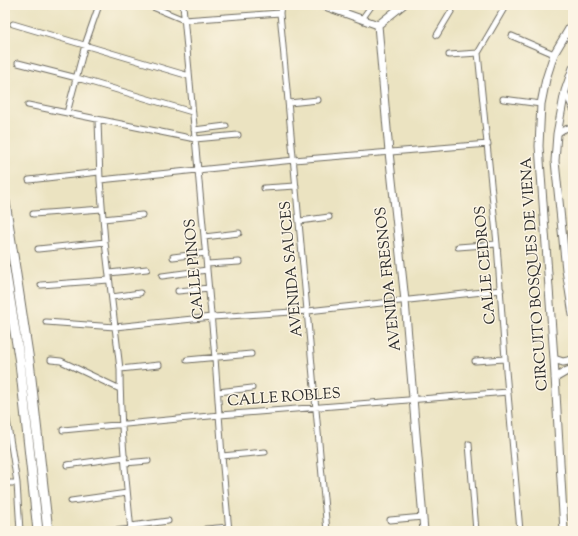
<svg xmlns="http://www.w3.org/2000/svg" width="578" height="536" viewBox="0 0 578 536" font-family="'Sorts Mill Goudy',serif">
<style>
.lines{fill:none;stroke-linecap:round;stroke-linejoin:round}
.street-casing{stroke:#6e6b60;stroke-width:7}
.secondary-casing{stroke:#6e6b60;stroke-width:9}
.highway-casing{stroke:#6e6b60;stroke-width:11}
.street{stroke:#fff;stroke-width:5}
.secondary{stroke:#fff;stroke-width:7}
.highway{stroke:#fff;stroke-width:9}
.labels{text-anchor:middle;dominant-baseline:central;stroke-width:3;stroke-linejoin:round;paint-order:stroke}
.street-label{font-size:15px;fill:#2b2b2b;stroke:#fcf5e5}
</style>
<rect width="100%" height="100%" fill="#fcf5e5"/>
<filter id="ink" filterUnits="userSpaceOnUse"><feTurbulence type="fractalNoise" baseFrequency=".025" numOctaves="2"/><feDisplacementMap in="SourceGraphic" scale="8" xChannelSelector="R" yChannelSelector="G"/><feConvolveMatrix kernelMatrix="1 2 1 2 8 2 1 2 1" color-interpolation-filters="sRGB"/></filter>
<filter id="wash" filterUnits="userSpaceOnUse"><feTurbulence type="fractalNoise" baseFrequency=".012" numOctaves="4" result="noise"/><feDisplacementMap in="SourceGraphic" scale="16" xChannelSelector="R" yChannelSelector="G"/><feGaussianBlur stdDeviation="0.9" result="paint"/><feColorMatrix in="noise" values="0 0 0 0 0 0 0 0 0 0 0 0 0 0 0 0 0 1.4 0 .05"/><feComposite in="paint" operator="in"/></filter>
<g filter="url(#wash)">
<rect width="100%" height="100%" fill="#ebe3c1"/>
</g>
<g filter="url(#ink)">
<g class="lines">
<!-- street casing -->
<g class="street-casing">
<path id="street" d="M148,5L184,20L280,13
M183,5L215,358L222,456L229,531
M281,5L280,13L327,531
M506,5L478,53L497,244L505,359L520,531
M362,19L372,5
M13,24L189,76
M437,35L455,5
M512,36L554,54
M449,55L478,53
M18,63L77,78L192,112
M565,92L573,109
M503,99L541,104
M289,103L318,100
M28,105L195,139L238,135
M67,113L85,45L99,5
M98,120L100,180L105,242L120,369C120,422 126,478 131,531
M194,130L226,126
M557,134L563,130L573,126
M29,180L99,172
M100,180L294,160L488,144
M264,188L296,186
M33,214L102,209
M103,219L142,215
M300,221L329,217
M204,237L239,233
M458,247L497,244
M38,249L105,242
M173,257L206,253
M207,264L239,262
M109,273L147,269
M162,276L207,270
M41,285L109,280
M178,291L209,288
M112,297L140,293
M46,322L115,327L212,317L308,311L501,290
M51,360L61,361L120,389
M187,360L251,354
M475,361L505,359
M120,369L159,365
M218,392L252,388
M5,407L17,483L20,531
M63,430L220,415L508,392
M469,444L476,531
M222,456L265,452
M125,463L148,461
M67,465L125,457
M5,483H17
M71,501L127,493
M390,520L423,517
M131,526L168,521
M206,529L229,527
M114,531L131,529"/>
</g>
<!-- secondary casing -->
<g class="secondary-casing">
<path id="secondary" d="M322,5L378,25
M378,25L389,152L405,301L424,531
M378,25L403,5
M573,68L565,91L557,134L555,161L566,270L573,315
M554,359L563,362L573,360
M555,378L567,371L573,369
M5,529L9,531
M564,531L554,359L539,146L541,104L546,79L554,54L573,22"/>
</g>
<!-- highway casing -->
<g class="highway-casing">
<path id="highway" d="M5,202L29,361L48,531
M5,269L20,363L38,531"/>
</g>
<!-- street -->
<use href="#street" class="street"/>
<!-- secondary -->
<use href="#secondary" class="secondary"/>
<!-- highway -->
<use href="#highway" class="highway"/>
</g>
</g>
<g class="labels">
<!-- street labels -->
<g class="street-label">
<text transform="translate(486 265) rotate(-95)">CALLE CEDROS</text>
<text transform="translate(195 269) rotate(-95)">CALLE PINOS</text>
<text transform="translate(292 269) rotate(-95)">AVENIDA SAUCES</text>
<text transform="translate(535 274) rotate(-94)">CIRCUITO BOSQUES DE VIENA</text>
<text transform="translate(389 279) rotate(-96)">AVENIDA FRESNOS</text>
<text transform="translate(284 398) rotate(-4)">CALLE ROBLES</text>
</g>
</g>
<!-- margin -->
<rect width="578" height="536" fill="none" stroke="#fcf5e5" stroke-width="20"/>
</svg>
